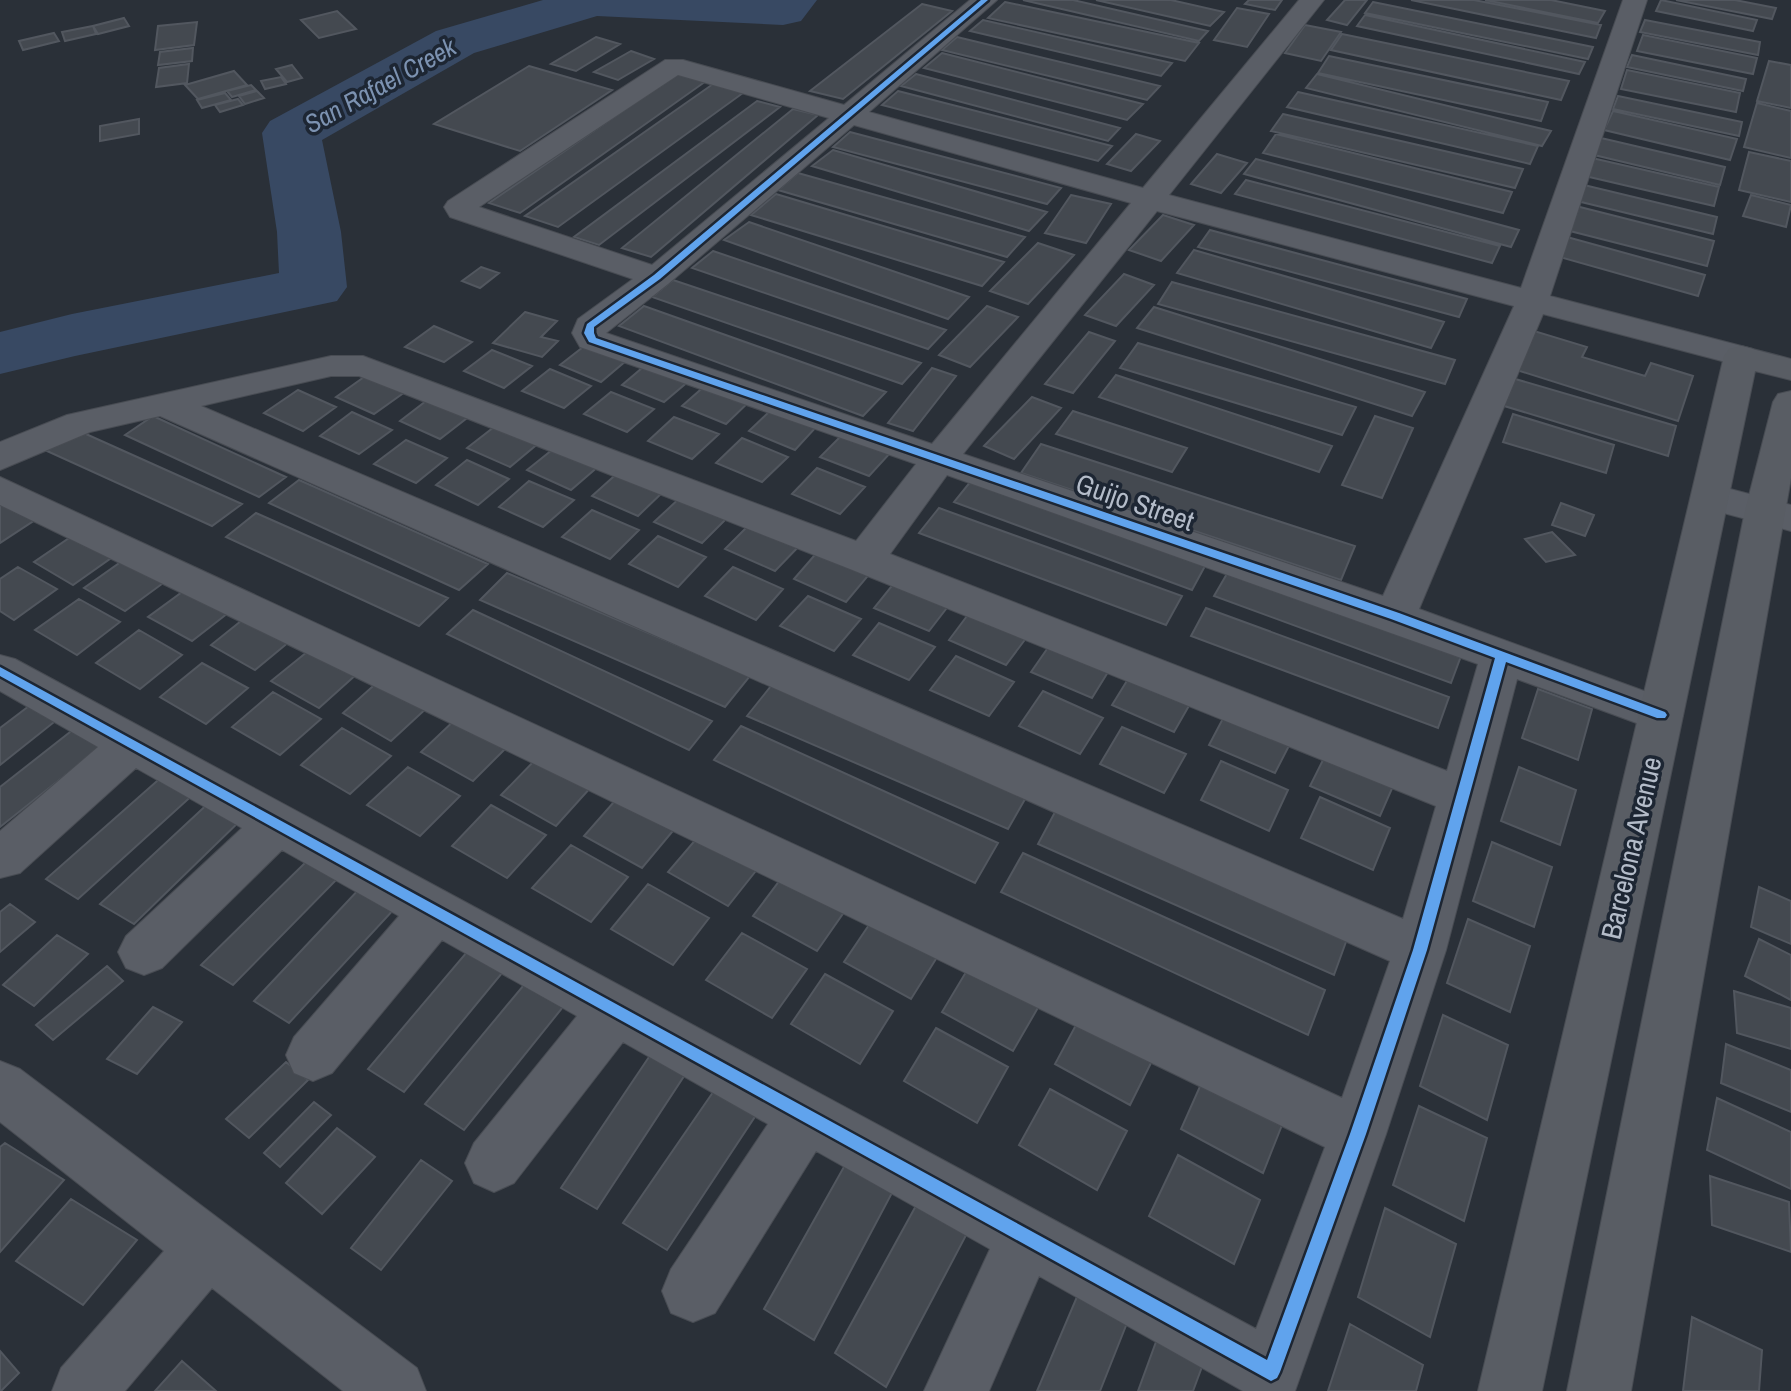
<svg xmlns="http://www.w3.org/2000/svg" width="1791" height="1391" viewBox="0 0 1791 1391" font-family="'Archivo Narrow',sans-serif">
<style>
.lines{fill:none;stroke-linecap:round;stroke-linejoin:round}
.river{fill:#384963;fill-rule:evenodd}
.building{fill:#444950;stroke:#52575f;stroke-width:2}
.street-casing{stroke:#484c53;stroke-width:2}
.secondary-casing{stroke:#484c53;stroke-width:2}
.street{fill:#5a5e66;fill-rule:evenodd}
.secondary{fill:#595d64;fill-rule:evenodd}
.cycleway-casing{stroke:#1d2633;stroke-width:5}
.cycleway{fill:#60a3ed;fill-rule:evenodd}
.labels{text-anchor:middle;dominant-baseline:central;stroke-width:7;stroke-linejoin:round;paint-order:stroke}
.far-water-label{font-size:26px;font-style:italic;fill:#7c92b1;stroke:#1d2633}
.street-label{font-size:28px;fill:#b4bcc9;stroke:#1d2633}
</style>
<rect width="100%" height="100%" fill="#2a3038"/>
<g class="lines">
<!-- river -->
<path class="river" d="M543,0H817L801,21L783,25L597,16L474,53L322,140L341,232L347,287L337,301L75,356L0,374V332L72,314L279,273L277,232L262,133L270,121L436,31Z"/>
</g>
<!-- building -->
<path class="building" d="M1023,0H1073L1208,31L1199,41Z
M1096,0H1171L1224,12L1210,26Z
M1249,0H1282L1275,10L1245,4Z
M1345,0H1367L1347,25L1327,20Z
M1411,0H1474L1601,25L1596,38Z
M1485,0H1551L1605,11L1598,23Z
M1661,0L1757,20L1753,31L1656,11Z
M1676,0H1735L1776,8L1772,19Z
M1005,2L1199,43L1185,61L988,18Z
M1373,2L1593,47L1588,59L1365,13Z
M922,4L952,11L843,99L810,91Z
M1237,8L1269,14L1247,47L1214,40Z
M337,11L356,29L319,38L301,20Z
M1365,15L1585,62L1579,74L1357,26Z
M124,18L129,26L98,34L93,26Z
M983,20L1172,63L1161,76L970,31Z
M1645,20L1760,42L1758,55L1640,32Z
M197,22L194,45L155,50L158,26Z
M1305,25L1341,32L1321,61L1285,53Z
M93,26L96,34L65,41L62,32Z
M54,33L59,41L23,50L19,41Z
M1342,34L1569,81L1561,100L1331,50Z
M1643,35L1757,58L1753,74L1637,51Z
M596,37L620,44L576,71L551,64Z
M957,37L1160,86L1147,100L942,50Z
M193,48L192,61L158,65L160,52Z
M631,51L654,59L618,80L594,72Z
M942,53L1143,104L1127,120L924,68Z
M1632,55L1746,79L1743,91L1627,67Z
M1329,56L1548,102L1541,121L1318,73Z
M1769,61L1791,65V108L1757,101Z
M189,64L187,83L156,87L159,68Z
M292,65L302,78L287,82L276,69Z
M529,66L612,90L520,151L434,124Z
M1627,70L1740,93L1736,112L1621,89Z
M234,71L247,85L198,99L185,85Z
M681,71L709,79L520,213L489,203Z
M916,74L1120,128L1108,141L901,86Z
M1317,74L1551,131L1542,146L1306,88Z
M281,77L286,84L265,89L261,81Z
M713,84L743,93L558,227L525,216Z
M251,85L256,90L232,97L227,91Z
M257,91L264,98L245,104L239,96Z
M898,91L1112,146L1098,161L882,105Z
M1298,92L1538,146L1530,164L1287,107Z
M225,93L231,100L202,108L197,100Z
M1618,96L1742,122L1739,136L1613,109Z
M238,99L243,105L220,112L215,105Z
M757,101L780,107L599,245L574,237Z
M1757,103L1791,111V158L1744,147Z
M793,109L818,115L651,257L622,248Z
M1613,111L1737,139L1730,160L1604,130Z
M1283,114L1523,169L1515,188L1271,131Z
M139,119V134L100,141V126Z
M850,132L1061,188L1047,204L833,147Z
M1136,134L1160,141L1131,171L1107,164Z
M1276,134L1512,192L1503,213L1263,153Z
M1601,138L1725,167L1720,185L1594,155Z
M833,150L1047,212L1029,231L812,166Z
M1749,152L1791,161V202L1739,190Z
M1217,154L1247,163L1221,193L1191,184Z
M1592,158L1719,187L1714,206L1585,176Z
M1256,159L1519,230L1511,247L1244,174Z
M798,173L1025,237L1007,257L778,190Z
M1246,180L1500,246L1492,263L1235,194Z
M1584,185L1717,217L1713,234L1577,201Z
M776,194L1004,262L982,286L751,215Z
M1071,195L1111,204L1086,243L1045,233Z
M1751,195L1791,205L1786,227L1743,216Z
M1576,206L1714,241L1707,266L1566,230Z
M1163,215L1194,225L1161,261L1129,250Z
M749,222L969,297L948,319L724,240Z
M1210,230L1467,299L1459,317L1198,247Z
M1567,237L1705,275L1698,296L1556,256Z
M1038,243L1074,255L1028,304L990,291Z
M1194,250L1444,322L1431,348L1177,273Z
M713,251L946,330L928,349L692,268Z
M481,267L499,273L480,288L462,281Z
M1124,274L1154,285L1116,326L1085,315Z
M673,280L921,363L902,384L652,297Z
M1172,282L1455,360L1445,384L1158,304Z
M644,306L886,392L863,416L619,326Z
M987,306L1018,317L970,367L939,355Z
M1154,307L1425,392L1412,416L1137,328Z
M525,312L557,321L541,337L558,341L542,357L493,343Z
M434,326L472,342L444,362L405,347Z
M1524,328L1587,347L1582,357L1645,376L1651,363L1693,376L1678,421L1504,366Z
M1089,332L1115,341L1073,393L1045,384Z
M1138,343L1356,407L1342,435L1120,368Z
M587,344L627,360L601,382L560,365Z
M492,350L532,366L504,388L464,371Z
M648,363L690,380L664,402L622,385Z
M932,368L956,376L913,431L888,423Z
M550,369L591,386L564,408L522,391Z
M367,375L405,392L374,414L336,397Z
M1116,375L1332,446L1319,472L1099,397Z
M1512,378L1676,426L1668,456L1501,405Z
M707,384L751,400L726,424L682,406Z
M298,390L336,407L303,431L264,413Z
M611,392L654,409L627,432L584,414Z
M1032,397L1061,408L1014,459L984,446Z
M430,398L471,415L440,439L400,421Z
M773,408L818,425L795,450L749,431Z
M1073,411L1187,448L1172,472L1056,434Z
M352,412L392,430L359,454L320,436Z
M1513,414L1614,445L1606,473L1503,442Z
M153,416L286,477L259,497L125,435Z
M1375,416L1413,428L1382,498L1342,485Z
M674,417L719,434L692,459L648,441Z
M498,424L540,442L510,467L467,448Z
M77,430L242,504L212,526L47,451Z
M844,433L892,451L869,476L820,457Z
M742,438L788,457L762,482L716,463Z
M406,440L447,458L416,483L374,464Z
M1041,444L1355,546L1341,580L1021,473Z
M557,446L600,465L571,490L527,470Z
M467,460L509,479L478,505L436,485Z
M817,468L865,487L840,514L792,494Z
M621,470L666,489L638,516L592,496Z
M299,480L488,564L459,590L269,503Z
M529,481L574,500L543,527L499,507Z
M971,481L1205,566L1192,590L954,502Z
M683,495L730,515L702,543L654,522Z
M0,498L38,518L0,543Z
M1561,503L1594,515L1585,536L1552,525Z
M939,508L1182,596L1166,625L919,533Z
M592,510L639,530L610,559L562,537Z
M256,513L448,598L419,626L226,537Z
M752,522L802,543L775,571L725,549Z
M1552,532L1575,555L1546,562L1525,539Z
M75,534L114,556L73,585L34,562Z
M658,536L706,557L678,587L629,564Z
M820,549L872,571L846,602L794,579Z
M125,559L166,581L125,611L84,588Z
M18,567L57,589L14,620L0,611V579Z
M733,567L783,589L756,620L705,596Z
M1228,572L1461,656L1451,683L1214,596Z
M507,573L750,676L725,707L480,600Z
M899,577L953,600L929,631L874,608Z
M189,587L232,610L192,641L148,617Z
M808,596L861,619L834,651L780,626Z
M79,599L120,622L77,655L35,630Z
M973,608L1030,633L1006,665L949,640Z
M1206,608L1449,697L1438,728L1191,636Z
M473,610L712,721L689,750L447,634Z
M251,613L295,637L255,670L211,645Z
M879,623L935,647L909,680L853,655Z
M139,630L182,655L140,689L96,663Z
M1054,639L1113,664L1092,698L1031,672Z
M312,648L358,673L319,708L271,681Z
M956,656L1014,682L989,716L930,690Z
M202,663L248,688L206,724L160,697Z
M1133,671L1194,697L1174,732L1112,705Z
M381,679L430,705L391,741L343,713Z
M771,686L1028,794L1008,829L747,716Z
M1538,689L1592,709L1578,760L1522,738Z
M1043,691L1103,718L1080,754L1019,726Z
M273,692L321,719L280,755L232,727Z
M37,700L63,715L0,765V728Z
M1228,709L1294,736L1275,773L1209,745Z
M460,715L511,743L473,781L421,752Z
M79,725L106,743L0,827V787Z
M741,726L998,843L975,883L714,760Z
M1122,727L1186,754L1164,793L1100,764Z
M342,728L391,756L350,794L301,765Z
M1329,748L1397,777L1380,816L1310,786Z
M538,757L592,786L556,826L501,795Z
M1221,761L1288,790L1269,831L1201,800Z
M408,767L460,796L420,836L367,805Z
M1519,767L1576,790L1560,845L1501,821Z
M165,774L196,792L78,899L46,879Z
M620,795L677,826L642,868L584,836Z
M1320,797L1390,828L1373,870L1301,838Z
M213,799L245,816L134,924L100,904Z
M491,805L546,835L507,878L452,846Z
M1055,812L1347,939L1334,975L1038,844Z
M703,831L763,862L728,906L668,872Z
M1492,842L1552,867L1534,927L1473,901Z
M571,845L628,877L591,922L532,888Z
M1023,853L1325,990L1308,1035L1001,892Z
M310,858L341,875L233,985L201,965Z
M786,872L849,905L817,951L753,916Z
M648,884L709,918L673,965L611,929Z
M361,887L396,907L289,1023L254,1001Z
M1759,887L1791,901V944L1751,927Z
M10,904L35,922L0,952V912Z
M875,916L941,951L911,999L844,962Z
M1468,919L1530,946L1510,1012L1447,983Z
M742,933L807,969L772,1018L706,980Z
M57,935L88,954L34,1006L3,985Z
M1759,939L1791,955V1000L1745,976Z
M472,946L507,967L404,1092L368,1069Z
M972,962L1043,999L1013,1051L942,1012Z
M107,966L123,981L53,1040L36,1025Z
M533,974L571,997L464,1130L425,1104Z
M825,974L893,1011L860,1064L791,1024Z
M1734,991L1791,1008V1049L1737,1033Z
M153,1007L182,1022L137,1074L107,1059Z
M1083,1012L1157,1051L1130,1105L1055,1064Z
M1443,1015L1508,1045L1487,1120L1420,1086Z
M936,1028L1008,1067L977,1123L904,1081Z
M1726,1044L1791,1070V1112L1721,1083Z
M655,1048L690,1067L597,1209L561,1188Z
M286,1062L308,1080L249,1138L226,1119Z
M1206,1073L1286,1115L1263,1173L1181,1129Z
M720,1082L762,1106L667,1250L623,1223Z
M1050,1089L1127,1131L1097,1190L1019,1145Z
M1717,1098L1791,1132V1189L1707,1150Z
M314,1102L331,1115L280,1167L264,1153Z
M1419,1106L1487,1138L1464,1221L1393,1185Z
M337,1128L375,1157L322,1214L286,1183Z
M5,1143L64,1180L0,1252V1147Z
M1178,1155L1260,1200L1234,1264L1149,1216Z
M421,1160L452,1181L381,1270L351,1248Z
M845,1165L893,1191L814,1340L764,1309Z
M1710,1176L1789,1202L1791,1252L1712,1225Z
M923,1193L973,1222L886,1387L835,1353Z
M71,1199L137,1240L83,1305L16,1261Z
M1385,1208L1456,1244L1430,1337L1358,1297Z
M1082,1285L1131,1313L1100,1391H1037Z
M1692,1317L1762,1350L1759,1391H1683Z
M1350,1324L1423,1365L1416,1391H1328Z
M1160,1331L1206,1356L1193,1391H1138Z
M0,1351L19,1373L1,1391H0Z
M182,1361L216,1391H155Z"/>
<g class="lines">
<!-- street casing -->
<g class="street-casing">
<path id="street" d="M970,0H997L869,112L1143,188L1299,0H1324L1169,195L1521,288L1623,0H1647L1550,296L1753,349L1758,356L1753,363L1741,366L1543,314L1419,609L1677,703L1683,715L1677,727L1661,732L1517,679L1446,950L1386,1134L1295,1391H1243L1039,1276L989,1391H924L990,1249L816,1151L715,1313L693,1322L671,1313L662,1291L671,1269L768,1124L623,1042L514,1183L494,1192L474,1183L465,1163L474,1143L577,1016L442,940L332,1073L313,1081L294,1073L286,1055L294,1037L399,916L282,850L162,968L144,975L126,968L118,952L126,936L242,828L136,768L20,873L0,878V831L98,747L0,691V655L15,659L1256,1329L1325,1147L0,505V477L1342,1098L1390,961L160,416L90,432L0,470V442L67,415L331,356H363L856,541L916,464L580,347L572,333L578,319L633,279L450,217L444,207L448,201L665,60H683L844,105ZM678,75L829,118L652,265L479,207ZM854,125L1131,203L932,444L606,333L668,284ZM1157,211L1514,306L1383,596L963,454ZM331,376H359L850,569L1436,806L1403,919L201,406ZM947,475L1478,664L1447,771L890,554Z
M1711,484L1791,505V531L1697,506L1692,497L1697,488Z
M0,1061L20,1069L417,1368L426,1391H343L212,1288L125,1391H52L61,1368L164,1251L0,1122Z"/>
</g>
<!-- secondary casing -->
<g class="secondary-casing">
<path id="secondary" d="M1741,346L1791,359V380L1755,371L1542,1391H1478L1724,356L1729,349Z
M1791,391V478L1631,1391H1567L1745,511L1773,402L1778,394Z"/>
</g>
<!-- street -->
<use href="#street" class="street"/>
<!-- secondary -->
<use href="#secondary" class="secondary"/>
<!-- cycleway casing -->
<g class="cycleway-casing">
<path id="cycleway" d="M981,0H988L660,279L594,327V333L596,338L1399,613L1665,712L1667,715L1665,718H1657L1506,662L1427,950L1366,1134L1280,1372L1277,1378L1271,1381L0,676V667L1267,1360L1350,1134L1413,950L1495,658L1391,619L589,342L584,333L587,324L654,275Z"/>
</g>
<!-- cycleway -->
<use href="#cycleway" class="cycleway"/>
</g>
<g class="labels">
<!-- far-water labels -->
<g class="far-water-label">
<text transform="translate(380 85) rotate(-29)">San Rafael Creek</text>
</g>
<!-- street labels -->
<g class="street-label">
<text transform="translate(1135 502) rotate(19)">Guijo Street</text>
<text transform="translate(1631 848) rotate(-77)">Barcelona Avenue</text>
</g>
</g>
</svg>
